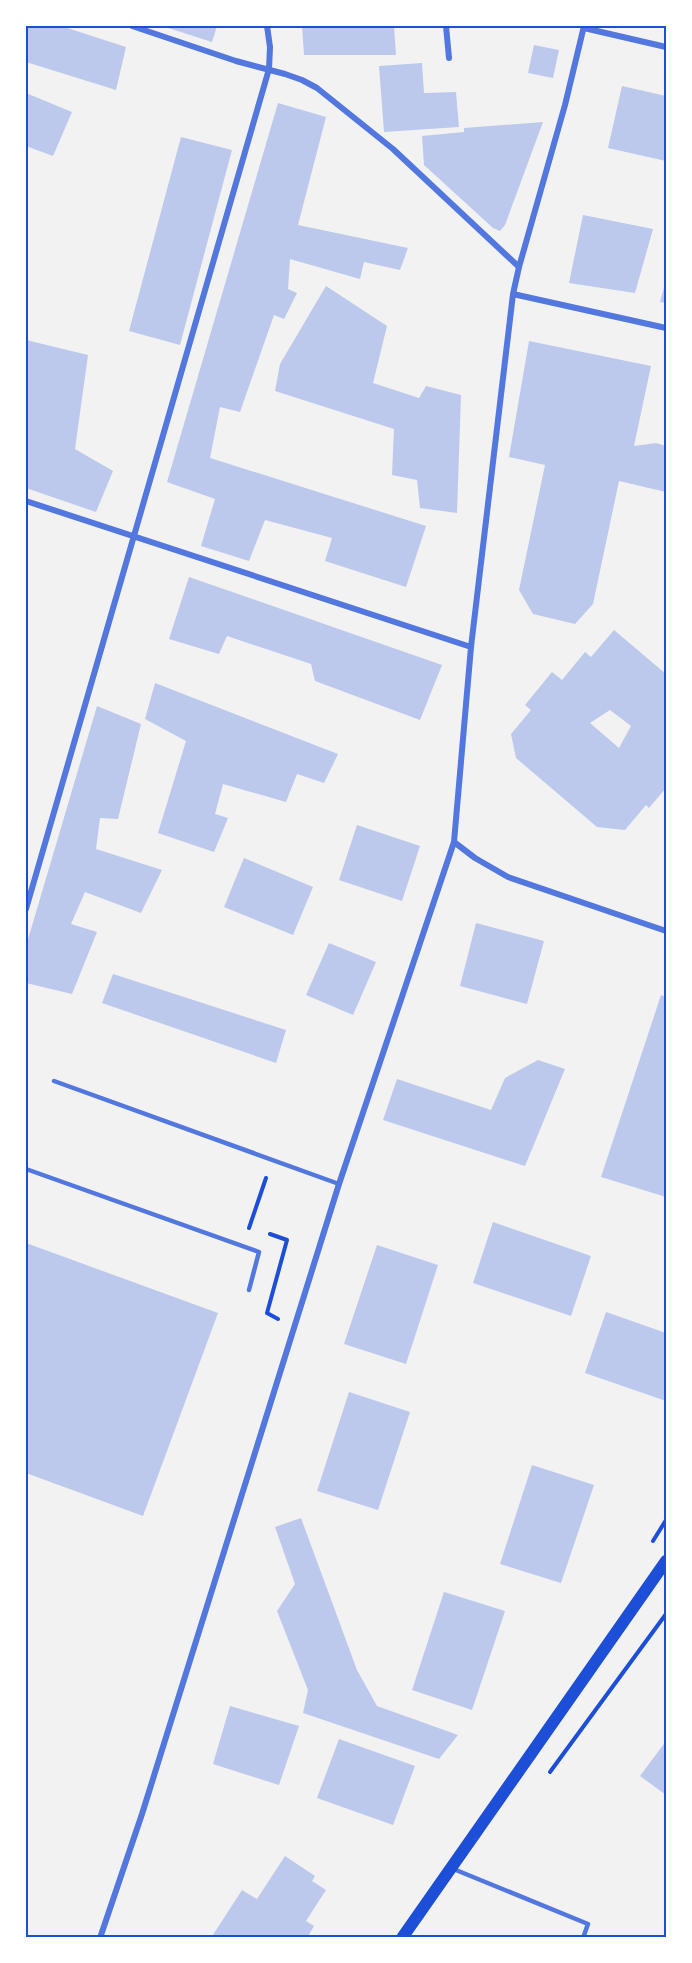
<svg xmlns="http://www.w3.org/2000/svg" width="692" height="1963" viewBox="0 0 692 1963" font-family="Jost,sans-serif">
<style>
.building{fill:#bdc9ec;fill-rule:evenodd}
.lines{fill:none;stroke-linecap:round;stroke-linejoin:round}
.path{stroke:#1d4ed8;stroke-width:4}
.service{stroke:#5277de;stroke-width:4.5}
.minor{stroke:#5277de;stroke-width:6}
.secondary{stroke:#1d4ed8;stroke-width:12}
.neatline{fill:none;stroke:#1d4ed8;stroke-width:2}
</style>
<rect width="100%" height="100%" fill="#f2f2f2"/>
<!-- building -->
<path class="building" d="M26,26H61L126,47L116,90L26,62Z
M162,26H217L212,42Z
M302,26H394L396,55H304Z
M534,45L559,50L553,78L528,73Z
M422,63L424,93L456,92L459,127L384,132L379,66Z
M622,86L666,96V161L608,148Z
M26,93L72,112L53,156L26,146Z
M278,103L326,117L298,225L408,248L400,270L364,262L360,279L290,259L288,289L297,293L284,319L274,315L240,412L220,407L210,458L426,526L406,587L325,561L332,538L265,520L249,561L201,546L215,499L167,482Z
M543,122L505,225L500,231L493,228L424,165L422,136L464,132V128Z
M181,137L232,150L180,345L129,331Z
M583,215L653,229L635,293L569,283Z
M666,280V303L660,302Z
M326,286L387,326L373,383L419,398L426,386L461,395L457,513L420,508L417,480L392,475L394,429L275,391L280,364Z
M26,340L88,355L75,449L113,471L96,512L26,488Z
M529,341L651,366L634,446L656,443L666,446V492L619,481L593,604L575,624L533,614L519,590L545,465L509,457Z
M189,577L442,665L420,720L315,681L311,664L227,636L219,654L169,639Z
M614,630L666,674V788L649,808L646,805L625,830L597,827L516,758L511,734L531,710L525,705L552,672L562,680L585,652L591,657ZM610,710L631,726L619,748L590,723Z
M155,683L338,754L324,783L297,774L286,802L223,784L215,814L228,818L214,852L158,833L186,741L145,719Z
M97,706L141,724L118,819L100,818L96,849L162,870L141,913L85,892L71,924L97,932L72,994L26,983V946Z
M357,825L420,846L402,901L339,880Z
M244,858L313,887L293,935L224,907Z
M476,923L544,941L527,1004L460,986Z
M329,943L376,962L353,1015L306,995Z
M113,974L286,1030L276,1063L102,1003Z
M661,995L666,997V1197L601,1177Z
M538,1060L565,1069L525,1166L383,1120L397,1079L491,1110L505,1078Z
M493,1222L591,1256L571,1316L473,1283Z
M26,1243L218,1313L143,1516L26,1473Z
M377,1245L438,1265L406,1364L344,1344Z
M606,1312L666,1333V1401L585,1373Z
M349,1392L410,1412L378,1510L317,1491Z
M532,1465L594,1485L561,1583L500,1564Z
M301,1518L357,1670L377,1706L458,1735L439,1759L303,1713L308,1690L277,1611L295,1584L275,1527Z
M444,1592L505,1611L472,1710L412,1690Z
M230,1706L299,1726L279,1785L213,1764Z
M339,1739L415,1766L393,1825L317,1798Z
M666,1741V1795L640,1776Z
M285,1856L315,1876L312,1881L326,1890L306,1921L314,1926L307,1938H211L242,1890L257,1899Z"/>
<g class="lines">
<!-- path -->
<path class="path" d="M249,1228L266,1178
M270,1234L287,1240L267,1313L278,1319
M653,1541L666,1520
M550,1772L666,1614"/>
<!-- service -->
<path class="service" d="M54,1081L339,1184
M26,1169L259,1252L249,1290
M451,1868L588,1924L583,1938"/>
<!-- minor -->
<path class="minor" d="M132,26L236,61L285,74L302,80L317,88L393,149L519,267
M446,26L449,58
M584,28L666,47
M513,294L666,328
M26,501L471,647
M454,842L475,858L508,877L666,931
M26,909L269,69L270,47L267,26
M100,1938L142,1814L339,1184L454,842L471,647L513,294L519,267L565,105L584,26"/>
<!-- secondary -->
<path class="secondary" d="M402,1938L666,1561"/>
</g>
<!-- border -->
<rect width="692" height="1963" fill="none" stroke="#ffffff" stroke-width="54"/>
<rect x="27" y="27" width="638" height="1909" class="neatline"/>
</svg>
